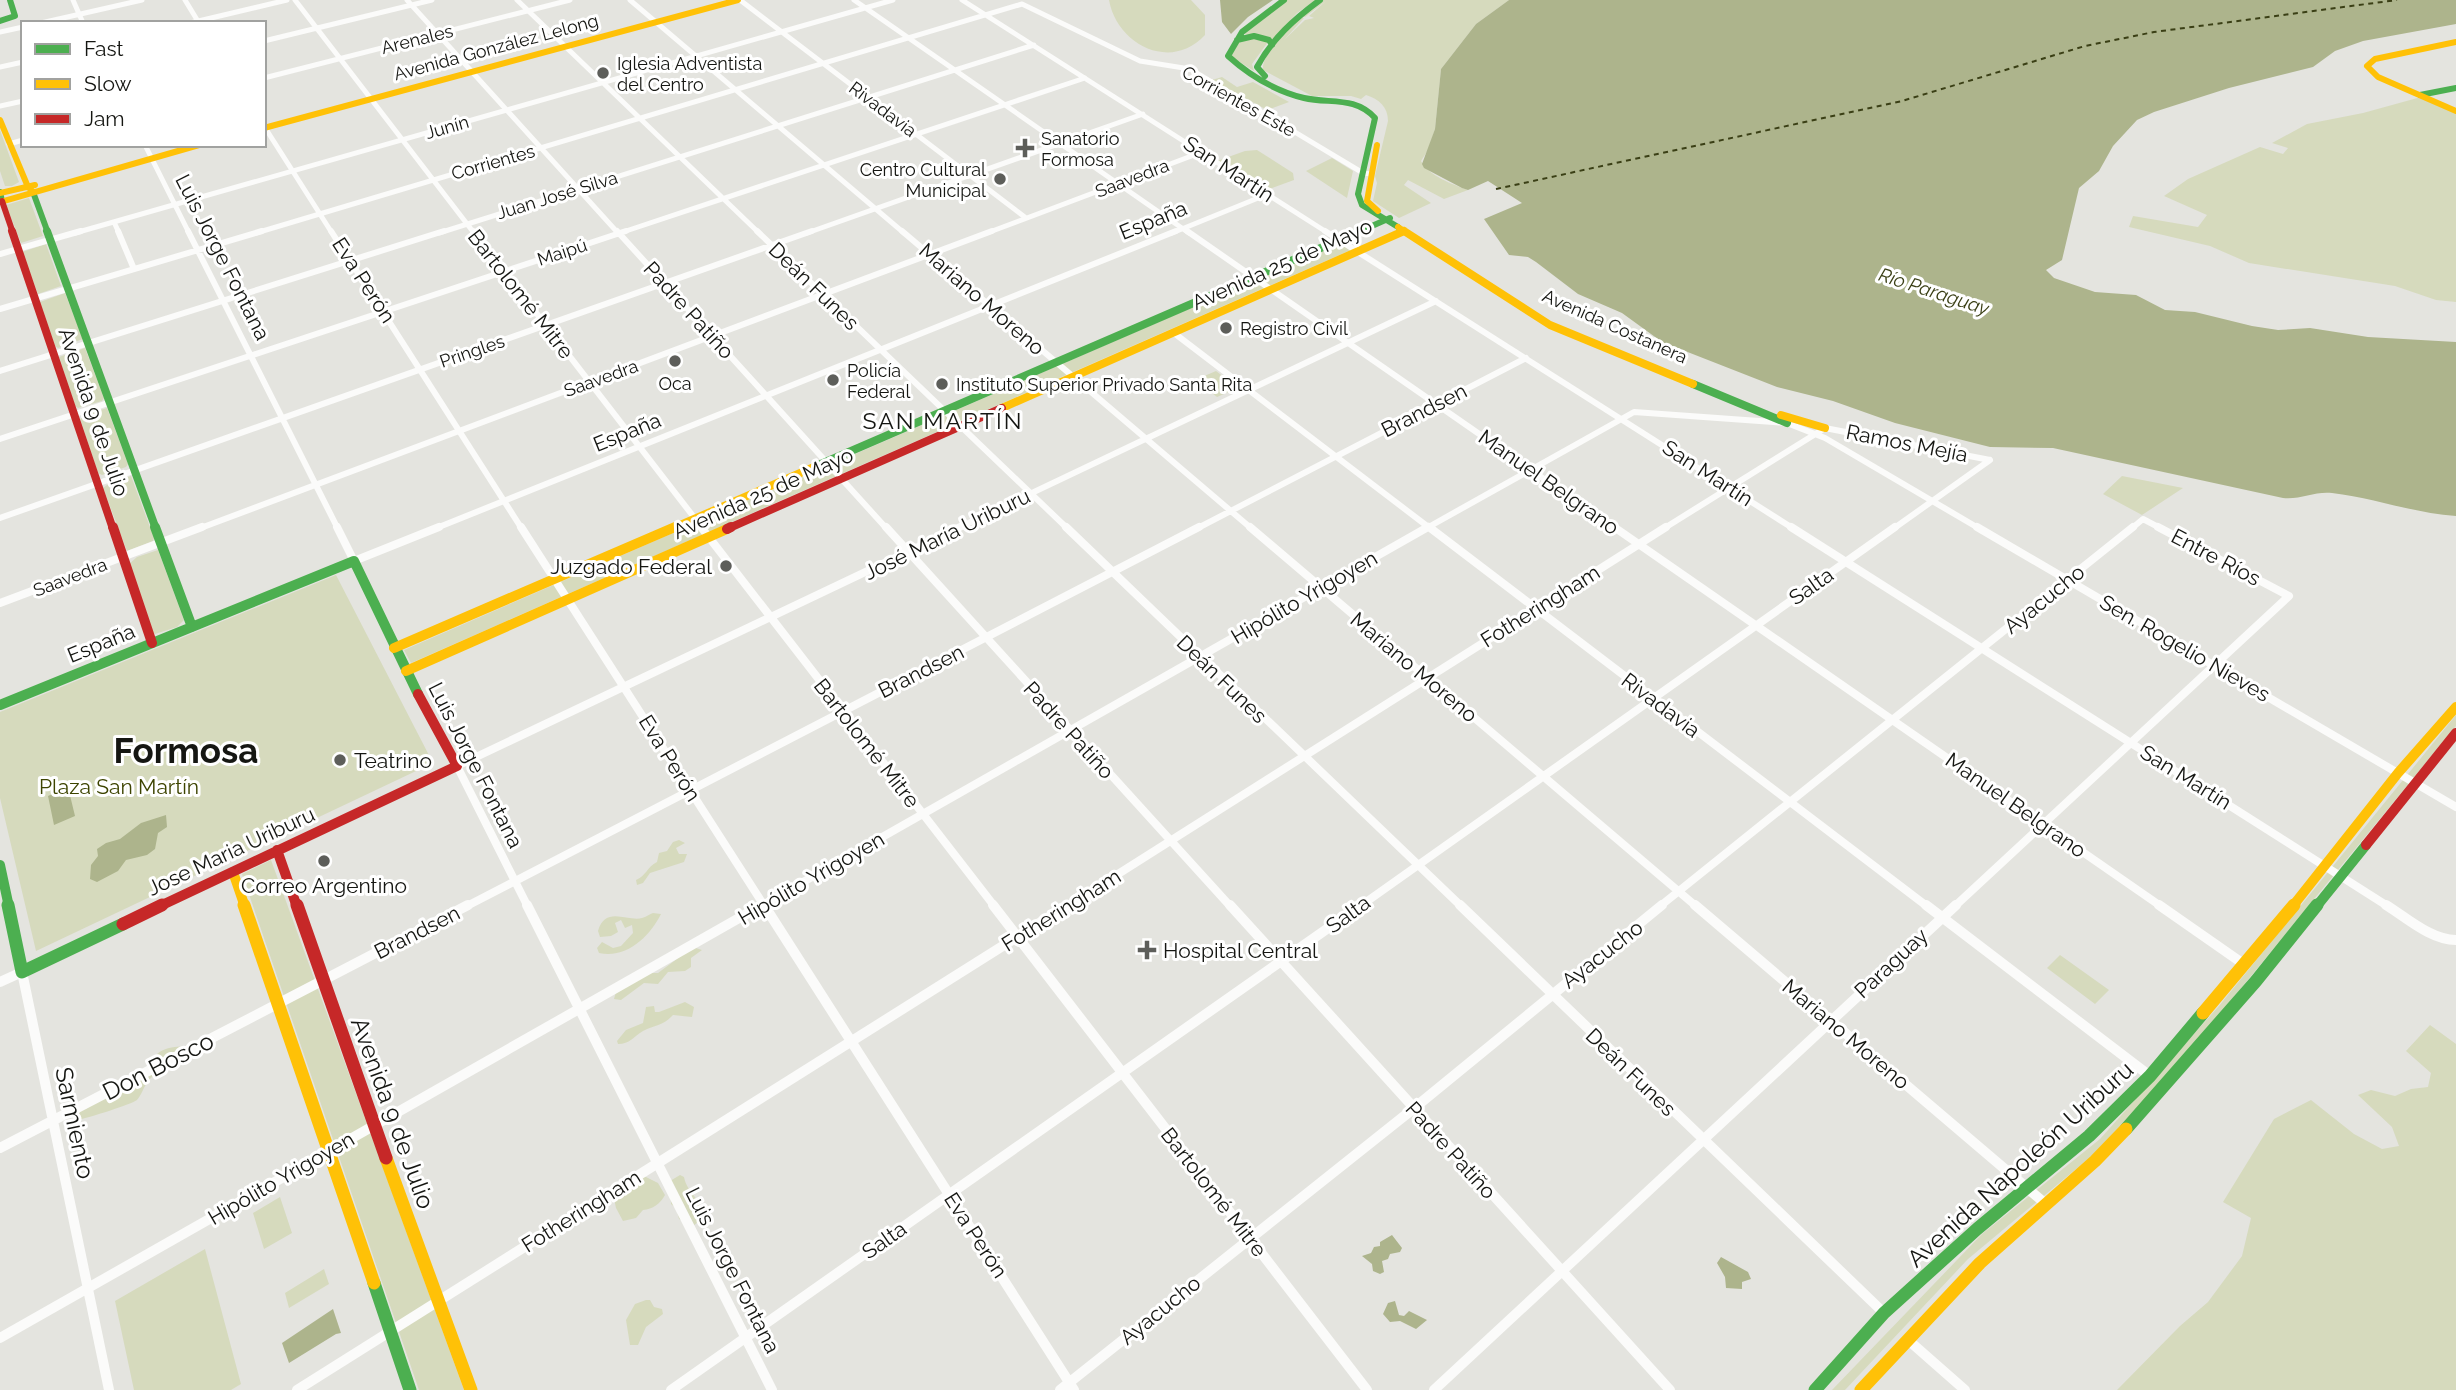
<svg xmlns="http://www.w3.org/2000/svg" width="2456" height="1390" viewBox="0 0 2456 1390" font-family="Raleway,sans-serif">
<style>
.green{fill:#d6dabd}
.water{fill:#adb48c}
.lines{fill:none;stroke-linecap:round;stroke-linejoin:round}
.ferry{stroke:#3a3f15;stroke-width:2;stroke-dasharray:5 4.5;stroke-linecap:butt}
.street-far3{stroke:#fbfbfa;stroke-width:5}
.street-far2{stroke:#fbfbfa;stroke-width:6}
.street-far1{stroke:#fbfbfa;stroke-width:8}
.street{stroke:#fbfbfa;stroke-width:10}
.fast-far3{stroke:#4caf50;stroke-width:6}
.fast-far2{stroke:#4caf50;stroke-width:8}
.fast-far1{stroke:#4caf50;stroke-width:10}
.fast{stroke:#4caf50;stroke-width:13}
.slow-far3{stroke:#ffc107;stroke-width:6}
.slow-far2{stroke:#ffc107;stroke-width:8}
.slow-far1{stroke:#ffc107;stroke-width:10}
.slow{stroke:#ffc107;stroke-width:13}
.jam-far3{stroke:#c62828;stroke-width:6}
.jam-far2{stroke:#c62828;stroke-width:8}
.jam-far1{stroke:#c62828;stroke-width:10}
.jam{stroke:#c62828;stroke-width:13}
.poi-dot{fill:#5d5e5a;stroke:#fff;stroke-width:2.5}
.labels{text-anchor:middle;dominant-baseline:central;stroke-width:6;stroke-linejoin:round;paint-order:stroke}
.far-street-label{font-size:18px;fill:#151612;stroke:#fff}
.far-poi-label{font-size:18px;fill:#151612;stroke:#fff;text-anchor:start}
.far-water-label{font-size:19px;font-style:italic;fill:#3a3f15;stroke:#fff}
.street-label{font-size:21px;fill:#151612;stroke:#fff}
.poi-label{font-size:21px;fill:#151612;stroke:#fff;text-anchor:start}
.park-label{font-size:21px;fill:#3d4400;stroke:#fff}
.neighbourhood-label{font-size:23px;letter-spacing:2px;fill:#151612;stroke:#fff}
.near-street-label{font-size:24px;fill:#151612;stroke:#fff}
.town-label{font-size:35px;font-weight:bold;fill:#151612;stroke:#fff}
</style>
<rect width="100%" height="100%" fill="#e4e4df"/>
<!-- green -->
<path class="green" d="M1109,0H1191L1205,15V35C1171,72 1117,45 1109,0Z
M1287,0H1316L1297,13L1273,39L1244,34Z
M1323,0H1509L1476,24L1441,69L1435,129L1428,150L1421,161C1429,176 1452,184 1468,190L1444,199L1408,180L1404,185L1431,203L1399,218L1373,201L1377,183L1375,176L1388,121C1388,107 1379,99 1366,95L1361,99L1351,96H1312L1263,70C1261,54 1289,28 1301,17L1304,18L1284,40L1305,20L1314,18L1309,16L1326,1L1305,17L1302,16Z
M1254,38L1268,42L1252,64L1254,71L1232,57L1231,50L1238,41Z
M1222,77L1237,87L1253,82L1289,102L1267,110L1212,80Z
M2421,97L2456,113V302L2436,300L2395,286L2249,263L2210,246L2129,227L2133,216L2198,227L2207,215L2164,196L2188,179L2260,147L2283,154L2288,148L2272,143L2307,124L2363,113Z
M0,130L19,182L12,186H5L0,171Z
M1257,150L1293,173L1294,180L1264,191L1217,161L1245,151Z
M1332,158L1353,171L1347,198L1306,171Z
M29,198L43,236L21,243L6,205Z
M1343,242L1353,249L411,663L404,650Z
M46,244L61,286L38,294L22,252Z
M65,293L83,339L58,348L55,346L40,302Z
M85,348L104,398L102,401L78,408L75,406L59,357Z
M1216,371L1238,388L1217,397L1195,380Z
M107,408L128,464L126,467L102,475L98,473L80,419L88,414Z
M131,476L154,538L153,541L127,551L103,488L111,482Z
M2122,476L2183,488L2142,515L2103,494Z
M158,550L184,620L177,627L155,634L153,633L129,564L137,557Z
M336,575L433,763L36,951L0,798V712Z
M2456,715V726L2224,1009L2106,1144L1968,1259L1845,1390H1832L1982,1234L2100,1139L2219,1006Z
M679,840L685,843L676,848L679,854H687L684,862L650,873L643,883L637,885L636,880C646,876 647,867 657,862L659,853L667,851L673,842Z
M271,860L464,1390H419L242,874Z
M653,913L661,914C650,936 627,959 599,953L597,948L602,942L613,948L621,946L633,933L632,925L625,928L621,920L615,923L618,932L611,936L600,937L598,931C605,905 628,922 642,918C646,917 650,914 653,913Z
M693,947L702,950L691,958V967L685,971L668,972L658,984L644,983L621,1000L614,999L616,992L643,973H658Z
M2060,955L2109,990L2095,1004L2047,968Z
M685,1002L694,1007L692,1017L673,1015C663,1026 655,1025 643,1031C633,1037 630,1044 618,1044L617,1041L626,1030L643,1023L646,1007L654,1006L655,1012H659Z
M2430,1025L2456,1044V1390H2117L2180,1326L2208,1302L2242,1256L2251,1218L2223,1202L2274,1119L2311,1100L2354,1134L2382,1149L2399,1146L2392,1127L2358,1095L2371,1090L2395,1096L2411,1089L2428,1087L2431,1073L2406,1051Z
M197,1044L204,1048C185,1069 171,1064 152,1077C145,1082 143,1093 137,1100C132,1104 88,1118 81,1119L80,1115L70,1117L162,1058L155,1056C166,1044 182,1048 197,1044Z
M680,1175L684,1177C687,1194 704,1200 703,1218L693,1226L679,1219L676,1208L671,1204L670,1181Z
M644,1176L658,1183L665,1195C660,1204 653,1209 643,1210L636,1218L623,1221L616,1208L613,1194Z
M280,1197L292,1233L264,1249L253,1213Z
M205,1249L241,1384L231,1390H134L115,1301Z
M324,1269L329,1284L289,1308L285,1293Z
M646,1300H650L654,1307L662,1309L663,1314L646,1327L638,1345H630L626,1320L635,1304Z"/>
<!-- water -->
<path class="water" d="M1220,0H1273L1248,17L1231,34L1222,22Z
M1509,0H2456V24L2363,41L2335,51L2313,67L2229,88L2154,112L2137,120L2113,146L2099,171L2079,188L2062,260L2046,270L2054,278L2095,292L2136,295L2165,310L2195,312L2252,326L2278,330L2310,328L2368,337L2456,342V516C2413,513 2374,498 2332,493C2315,491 2300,500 2283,498L2053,448L1990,447L1895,423L1833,401L1777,387L1662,342L1622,313L1578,294L1536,262L1528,257L1509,255L1484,219L1522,203L1488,181L1468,190L1462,188L1424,168L1422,164L1435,129L1441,69L1476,24Z
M68,787L75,816L54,825L48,796Z
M166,815L167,827L158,833L155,849L147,855L126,860L118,871L97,882L90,879L91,865L98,856L97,849L106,843L120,839L141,823Z
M1392,1235L1402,1248L1400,1252L1390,1254L1388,1259L1382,1261L1384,1272L1380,1274L1373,1271L1372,1264L1362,1256L1371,1253L1374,1247L1380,1246V1242Z
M1721,1257L1748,1272L1751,1279L1742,1282V1289L1726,1288L1725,1277L1717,1263Z
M1395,1301L1399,1315L1404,1316L1409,1311L1427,1320L1416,1329L1400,1321L1390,1322L1383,1314L1388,1303Z
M333,1309L341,1333L336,1334L289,1363L282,1343Z"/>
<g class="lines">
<!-- ferry -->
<path class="ferry" d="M1496,189L1902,101L2085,46L2154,32L2397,0"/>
<!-- street-far3 -->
<path class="street-far3" d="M73,0L83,23
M185,0L199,23
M295,0L474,233
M407,0L618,233
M517,0L759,233
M630,0L904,233
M740,0L1026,218
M854,0L1189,233
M962,0L1328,233
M41,23L142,0
M190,23L287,0
M0,32L23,27
M264,41L432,0
M0,67L23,62
M264,78L570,0
M0,106L23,101
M264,126L332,233
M9,144L23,140
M145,145L189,233
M114,222L119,233
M75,233L893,0
M256,233L1022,4L1140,61L1190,69L1363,173L1371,174
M439,233L1034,45
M620,233L1085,78
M807,233L1143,114
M987,233L1202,152
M1172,233L1268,194"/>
<!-- street-far2 -->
<path class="street-far2" d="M118,231L134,269
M188,231L338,529
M331,231L522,529
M473,231L703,529
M617,231L887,529
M757,231L1068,529
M902,231L1252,529
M1187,231L1616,529
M1325,231L1794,529
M0,254L81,231
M0,309L262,231
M1174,333L1431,529
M0,371L444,231
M0,439L626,231
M0,518L812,231
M198,529L992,231
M434,529L1176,231
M956,529L1436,301
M1196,529L1526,358
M1425,529L1634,412L1787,423L1825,438L1980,529
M1663,529L1825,428L1990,460
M1893,529L1990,460
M2131,529L2143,519L2162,529"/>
<!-- street-far1 -->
<path class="street-far1" d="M337,527L354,561L439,527
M521,527L765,907
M701,527L995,907
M886,527L1231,907
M1066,527L1462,907
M1250,527L1697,907
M1429,527L1928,907
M1614,527L2162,907
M1791,527L2389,907
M1977,527L2456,807
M0,603L202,527
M465,907L1199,527
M528,907L457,766L960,527
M759,907L1428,527
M1066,907L1666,527
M1359,907L1895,527
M1659,907L2133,527
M1954,907L2289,596L2158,527"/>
<!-- street -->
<path class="street" d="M527,905L772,1390
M764,905L1074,1390
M993,905L1367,1390
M1230,905L1670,1390
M1460,905L1884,1313
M1695,905L2047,1205
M1926,905L2150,1076
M2159,905L2245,965
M2386,905C2407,918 2431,940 2456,940
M0,982L22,972L109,1390
M0,1148L468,905
M0,1338L762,905
M1907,1339L1965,1390
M297,1390L1068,905
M671,1390L1361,905
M1060,1390L1413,1109L1662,905
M1434,1390L1956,905"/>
<!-- fast-far3 -->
<path class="fast-far3" d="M1284,0L1242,32L1228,56C1249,75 1276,91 1304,98C1330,104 1355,96 1375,118L1358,194L1362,205L1398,227
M0,21L15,16L10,0
M1237,40L1254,36L1269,40L1272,45
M1265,76L1257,67C1272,39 1294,19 1320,0
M2420,95L2456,88
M0,192L2,201
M33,192L48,233
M1356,233L1390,218"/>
<!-- fast-far2 -->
<path class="fast-far2" d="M47,231L156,529
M1693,384L1787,423
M814,467L1360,231"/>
<!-- fast-far1 -->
<path class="fast-far1" d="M155,527L192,627
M0,705L354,561L418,694
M0,865L9,907
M2316,907L2366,845"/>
<!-- fast -->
<path class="fast" d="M8,905L22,972L123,924
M2126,1129L2256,981L2317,905
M374,1283L410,1390
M1815,1390L1884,1313L1977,1229L2089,1136L2150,1076L2203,1013"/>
<!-- slow-far3 -->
<path class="slow-far3" d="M2456,42L2375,59L2367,66L2378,77L2456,111
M0,120L28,187L33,192
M264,128L738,0
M1377,145L1367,201L1378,211
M0,193L35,185
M0,202L199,145
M1398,227L1407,233
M1400,233L1404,231"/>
<!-- slow-far2 -->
<path class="slow-far2" d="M1404,231L1550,325L1693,384
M1002,408L1404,231
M1781,415L1825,428
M671,529L814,467"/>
<!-- slow-far1 -->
<path class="slow-far1" d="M394,648L675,527
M406,671L727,529
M233,872L245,907
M2292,907L2398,773L2456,707"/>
<!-- slow -->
<path class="slow" d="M244,905L374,1283
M2203,1013L2294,905
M386,1158L471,1390
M1861,1390L1980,1263L2095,1161L2126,1129"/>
<!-- jam-far3 -->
<path class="jam-far3" d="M2,201L13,233"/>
<!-- jam-far2 -->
<path class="jam-far2" d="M12,231L113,529
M727,529L1002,408"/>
<!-- jam-far1 -->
<path class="jam-far1" d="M113,527L152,643
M727,529L731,527
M2366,845L2456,733
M277,850L297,907
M158,907L457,766L418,694"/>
<!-- jam -->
<path class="jam" d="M297,905L386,1158
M123,924L162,905"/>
</g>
<!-- markers -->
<g class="poi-dot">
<circle cx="603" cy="73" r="7"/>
<path d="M1021.5 137.5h7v7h7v7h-7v7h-7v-7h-7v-7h7z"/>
<circle cx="1000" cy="179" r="7"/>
<circle cx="1226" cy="328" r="7"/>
<circle cx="675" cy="361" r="7"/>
<circle cx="833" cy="380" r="7"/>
<circle cx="942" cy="384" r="7"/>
<circle cx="726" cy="566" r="7"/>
<circle cx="340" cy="760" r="7"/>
<circle cx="324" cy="861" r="7"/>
<path d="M1143.5 939.5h7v7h7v7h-7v7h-7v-7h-7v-7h7z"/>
</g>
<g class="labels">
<!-- far-street labels -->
<g class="far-street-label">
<text transform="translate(417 39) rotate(-14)">Arenales</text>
<text transform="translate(496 47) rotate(-15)">Avenida González Lelong</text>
<text transform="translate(1239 101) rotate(29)">Corrientes Este</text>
<text transform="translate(883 109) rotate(37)">Rivadavia</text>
<text transform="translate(447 127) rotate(-16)">Junín</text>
<text transform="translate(493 162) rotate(-16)">Corrientes</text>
<text transform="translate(1132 178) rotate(-21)">Saavedra</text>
<text transform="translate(557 195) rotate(-17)">Juan José Silva</text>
<text transform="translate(562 252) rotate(-18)">Maipú</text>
<text transform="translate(1615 326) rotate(24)">Avenida Costanera</text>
<text transform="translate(472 351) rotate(-19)">Pringles</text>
<text transform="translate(601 378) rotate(-20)">Saavedra</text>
<text transform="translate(70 577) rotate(-21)">Saavedra</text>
</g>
<!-- far-poi labels -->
<g class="far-poi-label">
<text x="617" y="63">Iglesia Adventista<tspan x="617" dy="21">del Centro</tspan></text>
<text x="1041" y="138">Sanatorio<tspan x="1041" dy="21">Formosa</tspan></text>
<text x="986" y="169" text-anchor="end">Centro Cultural<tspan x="986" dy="21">Municipal</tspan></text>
<text x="1240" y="328">Registro Civil</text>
<text x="847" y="370">Policía<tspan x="847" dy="21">Federal</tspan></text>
<text x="675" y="383" text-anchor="middle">Oca</text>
<text x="956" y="384">Instituto Superior Privado Santa Rita</text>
</g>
<!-- far-water labels -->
<g class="far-water-label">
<text transform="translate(1934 291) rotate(18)">Río Paraguay</text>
</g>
<!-- street labels -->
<g class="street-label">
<text transform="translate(1229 169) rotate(33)">San Martín</text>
<text transform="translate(1153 220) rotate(-22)">España</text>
<text transform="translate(223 257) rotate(63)">Luis Jorge Fontana</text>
<text transform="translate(1282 264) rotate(-24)">Avenida 25 de Mayo</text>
<text transform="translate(364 280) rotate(57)">Eva Perón</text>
<text transform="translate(814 286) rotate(44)">Deán Funes</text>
<text transform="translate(521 294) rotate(52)">Bartolomé Mitre</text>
<text transform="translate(982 299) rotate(41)">Mariano Moreno</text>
<text transform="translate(689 310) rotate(48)">Padre Patiño</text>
<text transform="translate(1424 410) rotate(-27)">Brandsen</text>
<text transform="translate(94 412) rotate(71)">Avenida 9 de Julio</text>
<text transform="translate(627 432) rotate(-22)">España</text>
<text transform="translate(1907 443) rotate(11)">Ramos Mejía</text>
<text transform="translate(1708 473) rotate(33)">San Martín</text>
<text transform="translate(1549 482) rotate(35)">Manuel Belgrano</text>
<text transform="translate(763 493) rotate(-24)">Avenida 25 de Mayo</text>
<text transform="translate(947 534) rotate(-26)">José María Uriburu</text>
<text transform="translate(2216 557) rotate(28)">Entre Ríos</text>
<text transform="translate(1811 586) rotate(-35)">Salta</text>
<text transform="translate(1304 597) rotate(-30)">Hipólito Yrigoyen</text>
<text transform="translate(2044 599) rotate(-39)">Ayacucho</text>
<text transform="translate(1540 606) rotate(-32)">Fotheringham</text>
<text transform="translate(101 643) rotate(-22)">España</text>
<text transform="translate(2185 648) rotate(30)">Sen. Rogelio Nieves</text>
<text transform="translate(1414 667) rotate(40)">Mariano Moreno</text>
<text transform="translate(921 671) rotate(-27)">Brandsen</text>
<text transform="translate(1222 679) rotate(44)">Deán Funes</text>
<text transform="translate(1661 705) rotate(37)">Rivadavia</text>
<text transform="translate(1069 730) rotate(48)">Padre Patiño</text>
<text transform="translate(867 743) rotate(52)">Bartolomé Mitre</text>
<text transform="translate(670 758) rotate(58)">Eva Perón</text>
<text transform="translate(476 765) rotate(63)">Luis Jorge Fontana</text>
<text transform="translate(2186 777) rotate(32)">San Martín</text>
<text transform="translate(2016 805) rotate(35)">Manuel Belgrano</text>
<text transform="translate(231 851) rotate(-25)">Jose Maria Uriburu</text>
<text transform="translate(811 878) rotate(-30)">Hipólito Yrigoyen</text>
<text transform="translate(1061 910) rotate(-32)">Fotheringham</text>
<text transform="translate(1348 914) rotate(-36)">Salta</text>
<text transform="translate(417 932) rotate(-27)">Brandsen</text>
<text transform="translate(1602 954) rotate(-38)">Ayacucho</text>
<text transform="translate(1891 963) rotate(-43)">Paraguay</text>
<text transform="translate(1846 1034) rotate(40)">Mariano Moreno</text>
<text transform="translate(1631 1072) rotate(44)">Deán Funes</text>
<text transform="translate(1451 1150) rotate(48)">Padre Patiño</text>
<text transform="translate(281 1178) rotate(-30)">Hipólito Yrigoyen</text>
<text transform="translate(1214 1192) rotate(52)">Bartolomé Mitre</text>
<text transform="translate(581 1211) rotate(-32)">Fotheringham</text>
<text transform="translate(976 1235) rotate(57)">Eva Perón</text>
<text transform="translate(884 1240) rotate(-35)">Salta</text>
<text transform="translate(733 1270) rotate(63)">Luis Jorge Fontana</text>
<text transform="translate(1160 1310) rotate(-39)">Ayacucho</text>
</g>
<!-- poi labels -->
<g class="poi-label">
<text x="712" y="566" text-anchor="end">Juzgado Federal</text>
<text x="354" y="760">Teatrino</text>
<text x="324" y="885" text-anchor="middle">Correo Argentino</text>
<text x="1163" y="950">Hospital Central</text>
</g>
<!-- park labels -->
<g class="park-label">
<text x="119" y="786">Plaza San Martín</text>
</g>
<!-- neighbourhood labels -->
<g class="neighbourhood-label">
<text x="943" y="420">SAN MARTÍN</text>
</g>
<!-- near-street labels -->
<g class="near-street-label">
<text transform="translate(158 1066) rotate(-27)">Don Bosco</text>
<text transform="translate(393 1113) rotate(70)">Avenida 9 de Julio</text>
<text transform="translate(75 1123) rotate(78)">Sarmiento</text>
<text transform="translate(2020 1164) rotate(-42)">Avenida Napoleón Uriburu</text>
</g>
<!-- town labels -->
<g class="town-label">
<text x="186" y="750">Formosa</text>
</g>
</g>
<!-- legend -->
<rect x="21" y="21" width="245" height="126" fill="#ffffff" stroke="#a1a2a0" stroke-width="2"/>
<rect x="35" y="44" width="35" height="10" fill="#4caf50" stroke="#a1a2a0" stroke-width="2"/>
<text x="84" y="56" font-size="21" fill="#151612">Fast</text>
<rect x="35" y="79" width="35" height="10" fill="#ffc107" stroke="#a1a2a0" stroke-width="2"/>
<text x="84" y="91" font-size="21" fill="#151612">Slow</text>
<rect x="35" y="114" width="35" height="10" fill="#c62828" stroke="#a1a2a0" stroke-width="2"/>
<text x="84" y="126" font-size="21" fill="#151612">Jam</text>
</svg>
